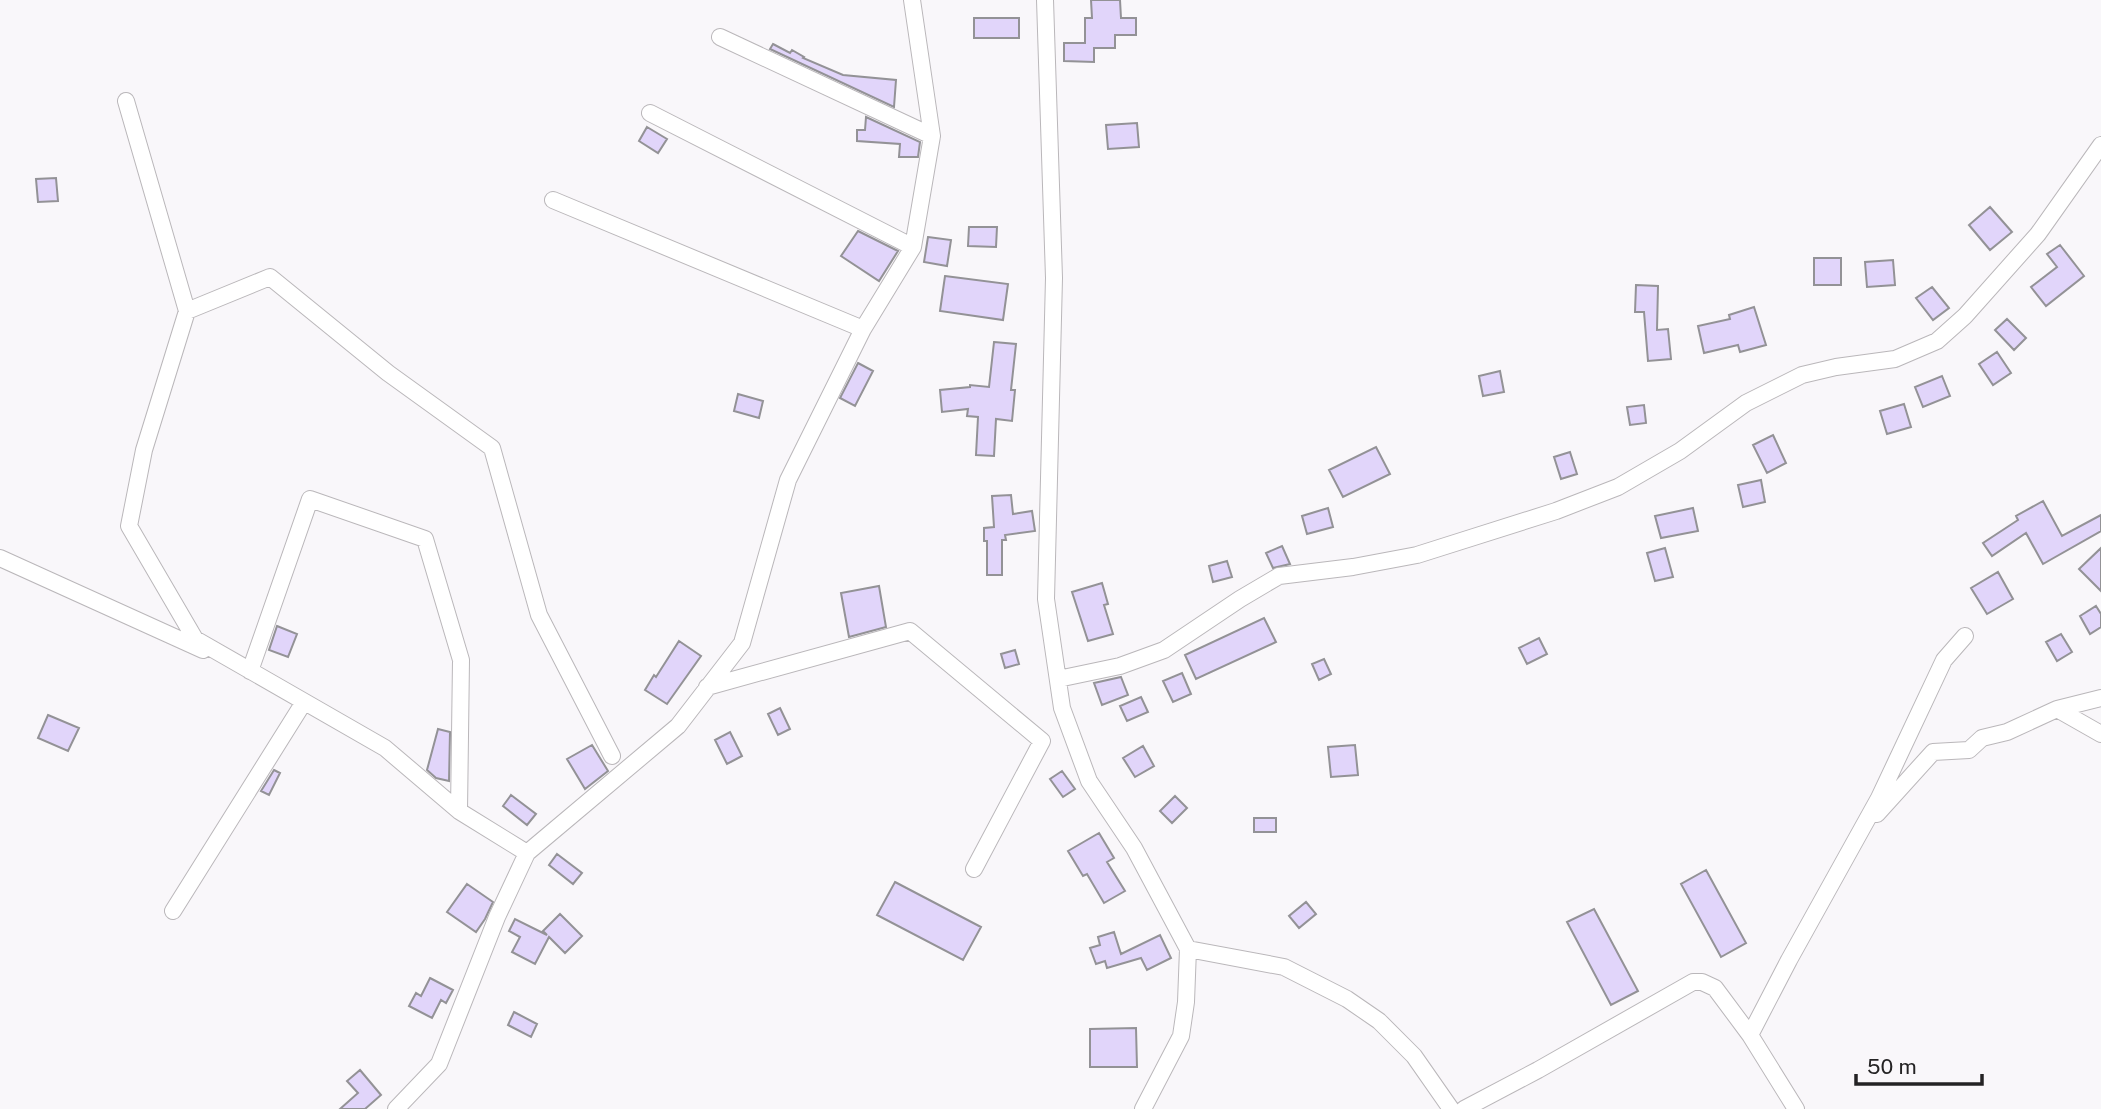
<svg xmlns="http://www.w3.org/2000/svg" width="2101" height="1109" viewBox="0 0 2101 1109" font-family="'Public Sans',sans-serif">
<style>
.building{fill:#e1d5fa;stroke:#939296;stroke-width:2}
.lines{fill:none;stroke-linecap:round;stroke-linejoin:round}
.minor-casing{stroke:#bab7ba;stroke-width:18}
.minor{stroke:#fff;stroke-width:16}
</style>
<rect width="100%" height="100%" fill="#f9f7fa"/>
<!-- building -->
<path class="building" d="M1091,0H1120L1121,18H1136V35H1115V48H1094V62L1064,61V43H1085V18H1092Z
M974,18H1019V38H974Z
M773,44L790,53L792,50L804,57L803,58L843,75L896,80L894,107L770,49Z
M866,117L920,142L918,157H899L900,144L857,141V130H865Z
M1137,123L1139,147L1108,149L1106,125Z
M647,127L667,139L658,153L639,141Z
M56,178L58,201L38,202L36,179Z
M1990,207L2012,232L1990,250L1969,225Z
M969,227H997L996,247L968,246Z
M858,231L898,251L879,281L841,256Z
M928,237L951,240L947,266L924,262Z
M2060,245L2084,276L2046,306L2031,287L2057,267L2047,254Z
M1814,258H1841V285H1814Z
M1893,260L1895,285L1867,287L1865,262Z
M945,276L1008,284L1003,320L940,311Z
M1636,285L1658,286L1657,330L1668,329L1671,359L1648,361L1644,312H1635Z
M1932,287L1949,308L1933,320L1916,298Z
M1754,307L1766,345L1740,352L1738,345L1704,353L1698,326L1730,319L1729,315Z
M2007,319L2026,338L2014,350L1995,330Z
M994,342L1016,344L1011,390H1015L1012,421L996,419L994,456L976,455L978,417L967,416L968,409L942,412L940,390L970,387V385L989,387Z
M1997,352L2011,373L1993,385L1979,364Z
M858,363L873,371L855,406L840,398Z
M1500,371L1504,392L1483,396L1479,376Z
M1942,376L1950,396L1923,407L1915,387Z
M738,394L763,401L759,418L734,411Z
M1904,404L1911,427L1887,434L1880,411Z
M1644,405L1646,423L1630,425L1627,407Z
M1773,435L1786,463L1767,473L1753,445Z
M1376,447L1390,474L1343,497L1329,470Z
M1570,452L1577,474L1561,479L1554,457Z
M1761,480L1765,502L1743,507L1738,485Z
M1011,495L1013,514L1032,511L1035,531L1005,535L1006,540H1002V575H987V541H984V528L994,527L992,496Z
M2043,501L2062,536L2101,515V531L2043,564L2026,533L1992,556L1983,543L2018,520L2016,516Z
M1328,508L1333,527L1307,534L1302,516Z
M1693,508L1698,531L1661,538L1655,516Z
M1282,546L1290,564L1273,568L1266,553Z
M1665,548L1673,577L1655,581L1647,553Z
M2101,548V591L2079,569Z
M1227,561L1232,577L1213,582L1209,566Z
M1998,572L2013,599L1987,614L1971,588Z
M1102,583L1108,604L1104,605L1113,634L1088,641L1072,592Z
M879,586L886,627L849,637L841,593Z
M2096,606L2101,614V627L2090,634L2080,616Z
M1264,618L1276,642L1196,679L1185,655Z
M277,626L297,634L288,657L269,650Z
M2061,634L2072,652L2057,661L2046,642Z
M1539,638L1547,654L1527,664L1519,648Z
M679,641L701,656L667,704L645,690L654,675L656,677Z
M1015,650L1019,664L1005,668L1001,654Z
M1324,659L1331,674L1319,680L1312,664Z
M1182,673L1191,694L1173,702L1163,681Z
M1121,677L1128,695L1102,705L1094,683Z
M1141,697L1148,712L1127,721L1120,706Z
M780,708L790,729L778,735L768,714Z
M48,715L79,728L68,751L38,738Z
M438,729L450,732L449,781L436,778L427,770Z
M730,732L742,756L727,764L715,740Z
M592,745L608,771L585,789L567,759Z
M1355,745L1358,775L1331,777L1328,747Z
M1143,746L1154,766L1135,777L1123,758Z
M274,770L280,773L269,795L261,791Z
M1062,771L1075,789L1063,797L1050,779Z
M511,795L536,814L527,825L503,806Z
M1175,796L1187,808L1172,823L1160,811Z
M1254,818H1276V832H1254Z
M1099,833L1114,858L1107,862L1125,891L1104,903L1087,874L1083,876L1068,851Z
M557,854L582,873L573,884L549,865Z
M1706,870L1746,943L1721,957L1681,884Z
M895,882L981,927L963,960L877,915Z
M467,884L493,902L485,919L476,932L447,912Z
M1306,902L1316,914L1299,928L1289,916Z
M1594,909L1638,991L1611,1005L1567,922Z
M560,914L582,936L565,953L549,937L535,964L512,952L520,937L509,931L515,919L547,935L543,931Z
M1114,932L1121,954L1160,935L1171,958L1147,970L1141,958L1107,968L1105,961L1096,964L1090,948L1100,945L1098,937Z
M430,978L453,990L446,1003L441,1000L432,1018L409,1006L416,993L421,996Z
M514,1012L537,1024L531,1037L508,1025Z
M1136,1028L1137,1067H1090V1029Z
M360,1070L381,1095L365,1109H340L358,1093L347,1081Z"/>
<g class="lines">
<!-- minor casing -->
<g class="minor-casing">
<path id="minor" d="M1045,0L1054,278L1046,599L1062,708L1089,781L1134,848L1188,949L1186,1002L1181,1036L1143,1109
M720,37L932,136
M126,101L187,311L270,277L388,373L492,448L539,615L612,756
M650,113L913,247
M553,200L863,329
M187,311L144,450L129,526L195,639L385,748L459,811L527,853L497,917L439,1064L396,1109
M0,558L203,650
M250,671L310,499L425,539L461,660L459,811
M1058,679L1120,666L1164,650L1240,599L1279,576L1353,567L1417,555L1556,511L1618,487L1680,451L1746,403L1802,375L1836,367L1895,359L1937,341L1965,316L2038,234L2101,145
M707,687L910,631L1042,741L974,869
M2057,709L2101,698
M1877,814L1933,752L1969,750L1982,738L2007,732L2057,709L2101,734
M527,853L678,726L742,643L788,480L863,329L913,247L932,136L912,0
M173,911L304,702
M1188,949L1284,967L1347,999L1379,1021L1414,1056L1451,1109
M1464,1109L1538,1070L1693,982H1702L1715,988L1750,1035
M1796,1109L1750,1035L1789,960L1879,798L1944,660L1965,636"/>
</g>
<!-- minor -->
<use href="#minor" class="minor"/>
</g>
<!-- scale -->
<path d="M1856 1074v10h126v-10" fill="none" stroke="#242324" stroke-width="3.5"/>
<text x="1867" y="1074" font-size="21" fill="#242324" stroke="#f9f7fa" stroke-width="5" paint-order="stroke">50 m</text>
</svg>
